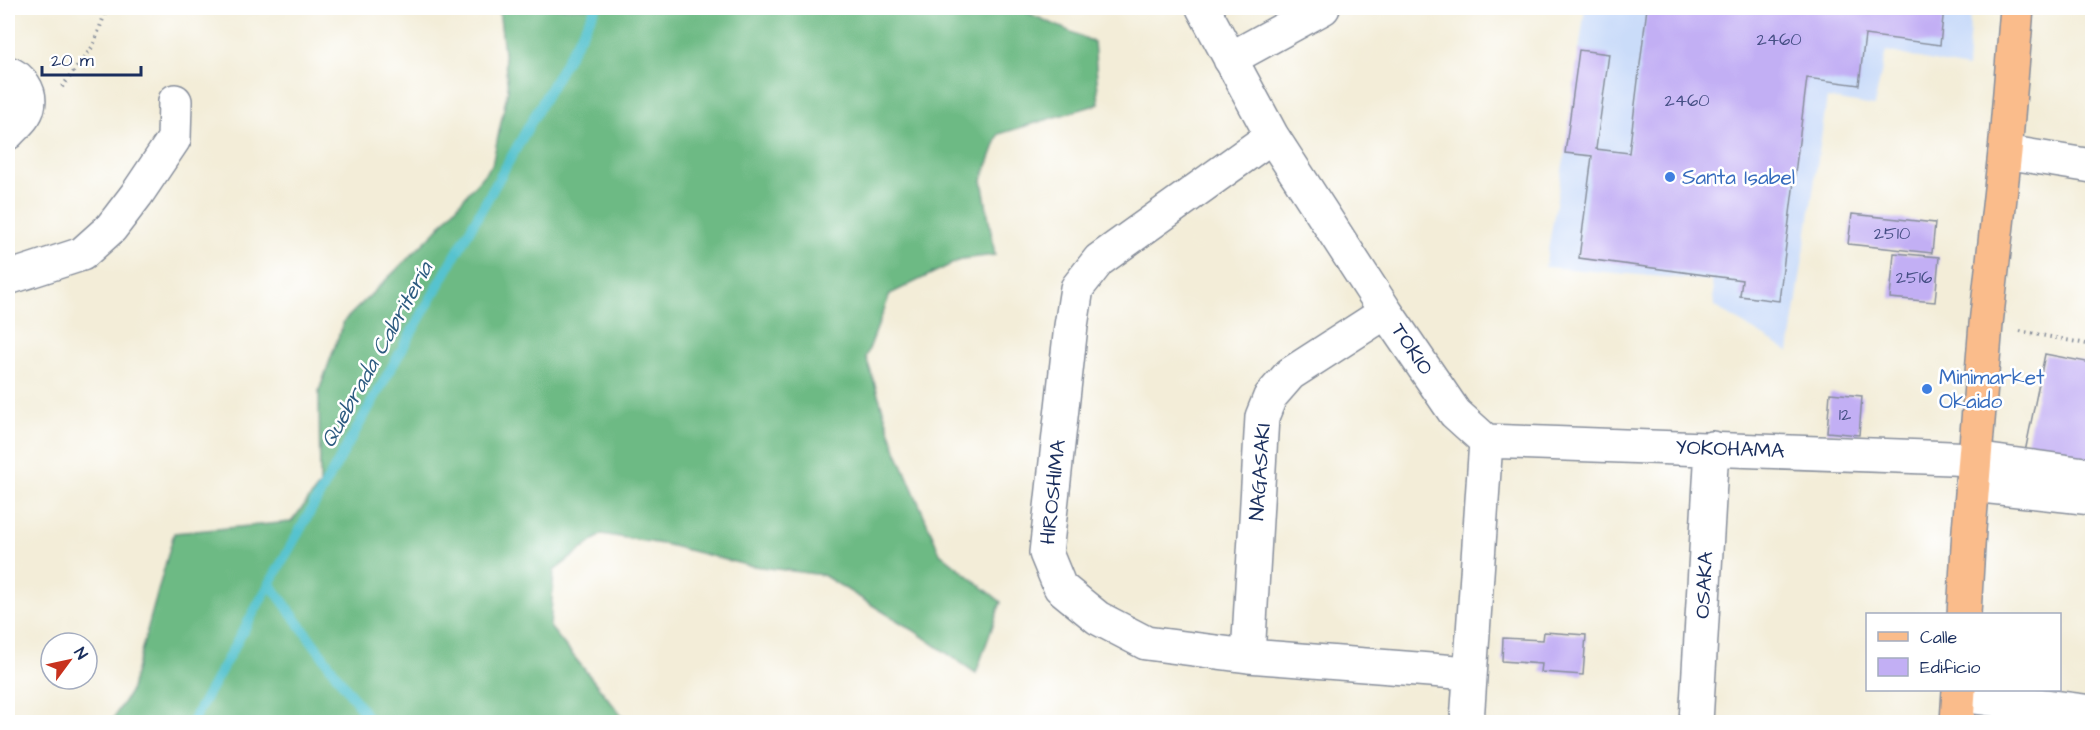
<svg xmlns="http://www.w3.org/2000/svg" width="2100" height="730" viewBox="0 0 2100 730" font-family="'Architects Daughter',sans-serif">
<style>
.built{fill:#cadcf9}
.forest{fill:#6dba84;stroke:#447471;stroke-width:1.5}
.lines{fill:none;stroke-linecap:round;stroke-linejoin:round}
.stream{stroke:#56c3cf;stroke-width:10}
.building{fill:#c2aff4}
.minor-casing{stroke:#878e9b;stroke-width:36}
.major-casing{stroke:#878e9b;stroke-width:36}
.path{stroke:#878e9b;stroke-width:4;stroke-dasharray:1.5 4.5;stroke-linecap:butt}
.minor{stroke:#fff;stroke-width:33}
.major{stroke:#fabc8b;stroke-width:33}
.shop-dot{fill:#3f7fe0;stroke:#fff;stroke-width:2}
.labels{text-anchor:middle;dominant-baseline:central;stroke-width:5;stroke-linejoin:round;paint-order:stroke}
.number-label{font-size:18px;fill:#454f84}
.shop-label{font-size:21px;fill:#366cbe;stroke:#fff;text-anchor:start}
.street-label{font-size:21px;fill:#1b2f5e;stroke:#fff}
.water-label{font-size:22px;font-style:italic;fill:#2d5b80;stroke:#fff}
</style>
<rect width="100%" height="100%" fill="#fff"/>
<filter id="ink" filterUnits="userSpaceOnUse"><feTurbulence type="fractalNoise" baseFrequency=".0167" numOctaves="2"/><feDisplacementMap in="SourceGraphic" scale="12" xChannelSelector="R" yChannelSelector="G"/><feConvolveMatrix kernelMatrix="1 2 1 2 8 2 1 2 1" color-interpolation-filters="sRGB"/></filter>
<filter id="wash" filterUnits="userSpaceOnUse"><feTurbulence type="fractalNoise" baseFrequency=".008" numOctaves="4" result="noise"/><feDisplacementMap in="SourceGraphic" scale="24" xChannelSelector="R" yChannelSelector="G"/><feGaussianBlur stdDeviation="1.35" result="paint"/><feColorMatrix in="noise" values="0 0 0 0 0 0 0 0 0 0 0 0 0 0 0 0 0 1.4 0 .05"/><feComposite in="paint" operator="in"/></filter>
<g filter="url(#wash)">
<rect width="100%" height="100%" fill="#f3edd8"/>
<!-- built -->
<path class="built" d="M1585,8H1971L1967,68L1886,51L1874,106L1827,98L1789,352L1714,306L1712,281L1545,267L1565,153Z"/>
<!-- forest -->
<path class="forest" d="M499,8H1017L1094,42L1099,104L999,134L982,180L995,255L962,259L890,294L866,357L896,450L940,553L1001,602L976,673L913,630L823,575L746,565L668,545L602,534L554,571L550,627L627,722H111L130,692L174,533L291,522L320,485L319,391L344,321L435,232L492,165L508,89Z"/>
<g class="lines">
<!-- stream -->
<path class="stream" d="M270,584L371,722
M192,722L347,446L596,8"/>
</g>
<g id="blocks">
<!-- building -->
<path class="building" d="M1647,8H1744L1771,11L1772,8H1944L1940,45L1865,35L1859,85L1807,78L1779,301L1740,296L1742,280L1579,258L1592,156L1565,153L1579,50L1609,54L1596,149L1629,153Z
M1852,214L1935,223L1932,253L1848,244Z
M1894,253L1939,257L1935,302L1890,298Z
M2045,354L2092,363V469L2024,457Z
M1830,393L1862,396L1859,435L1827,432Z
M1544,632L1586,635L1583,675L1541,672L1542,664L1502,661L1503,638L1543,640Z"/>
</g>
</g>
<g filter="url(#ink)">
<use href="#blocks" fill-opacity="0" stroke="#878e9b" stroke-width="1.5"/>
<g class="lines">
<!-- minor casing -->
<g class="minor-casing">
<path id="minor" d="M1203,8L1272,136L1386,312L1455,413L1486,441L1467,722
M1230,59L1323,8
M8,73C20,77 32,91 28,107C26,117 14,126 8,133
M1272,136L1099,260L1077,288L1071,326L1046,553L1060,587L1098,618L1146,643L1248,656L1469,673
M2005,152L2092,166
M8,278L82,254L111,228L137,194L174,139L175,101
M1486,441L1926,457L1974,459L2092,475
M1972,485L2092,498
M1248,656L1262,417L1270,397L1290,374L1386,312
M1959,695L2092,712
M1696,722L1712,448"/>
</g>
<!-- major casing -->
<g class="major-casing">
<path id="major" d="M1964,614L1969,530L1986,324L2005,152L2017,8
M1957,722L1959,690"/>
</g>
<!-- path -->
<path class="path" d="M62,87L93,46L107,8
M2020,331L2092,345"/>
<!-- minor -->
<use href="#minor" class="minor"/>
<!-- major -->
<use href="#major" class="major"/>
</g>
</g>
<!-- markers -->
<g class="shop-dot">
<circle cx="1670" cy="177" r="6"/>
<circle cx="1927" cy="389" r="6"/>
</g>
<g class="labels">
<!-- number labels -->
<g class="number-label">
<text x="1779" y="39">2460</text>
<text x="1687" y="100">2460</text>
<text x="1892" y="233">2510</text>
<text x="1914" y="277">2516</text>
<text x="1845" y="414">12</text>
</g>
<!-- shop labels -->
<g class="shop-label">
<text x="1682" y="177">Santa Isabel</text>
<text x="1939" y="377">Minimarket<tspan x="1939" dy="24">Okaido</tspan></text>
</g>
<!-- street labels -->
<g class="street-label">
<text transform="translate(1412 349) rotate(56)">TOKIO</text>
<text transform="translate(1730 449) rotate(2)">YOKOHAMA</text>
<text transform="translate(1260 472) rotate(-86)">NAGASAKI</text>
<text transform="translate(1053 492) rotate(-84)">HIROSHIMA</text>
<text transform="translate(1704 585) rotate(-87)">OSAKA</text>
</g>
<!-- water labels -->
<g class="water-label">
<text transform="translate(377 355) rotate(-61)">Quebrada Cabritería</text>
</g>
</g>
<!-- margin -->
<rect width="2100" height="730" fill="none" stroke="#fff" stroke-width="30"/>
<!-- legend -->
<rect x="1866" y="613" width="195" height="78" fill="#ffffff" stroke="#a4acbf" stroke-width="1.5"/>
<rect x="1878" y="632" width="30" height="9" fill="#fabc8b" stroke="#a4acbf" stroke-width="1.5"/>
<text x="1920" y="643" font-size="18" fill="#1b2f5e">Calle</text>
<rect x="1878" y="658" width="30" height="18" fill="#c2aff4" stroke="#a4acbf" stroke-width="1.5"/>
<text x="1920" y="673" font-size="18" fill="#1b2f5e">Edificio</text>
<!-- north arrow -->
<g transform="translate(69 661) rotate(57)"><circle r="28" fill="#ffffff" stroke="#a4acbf" stroke-width="1.5"/>
<path d="M0-4.5L10 22L0 15L-10 22Z" fill="#c8321e"/>
<text y="-9" font-size="16" font-weight="bold" text-anchor="middle" fill="#1b2f5e">N</text>
</g>
<!-- scale -->
<path d="M42 66v9h99v-9" fill="none" stroke="#1b2f5e" stroke-width="3"/>
<text x="51" y="66" font-size="18" fill="#1b2f5e" stroke="#ffffff" stroke-width="4.5" paint-order="stroke">20 m</text>
</svg>
